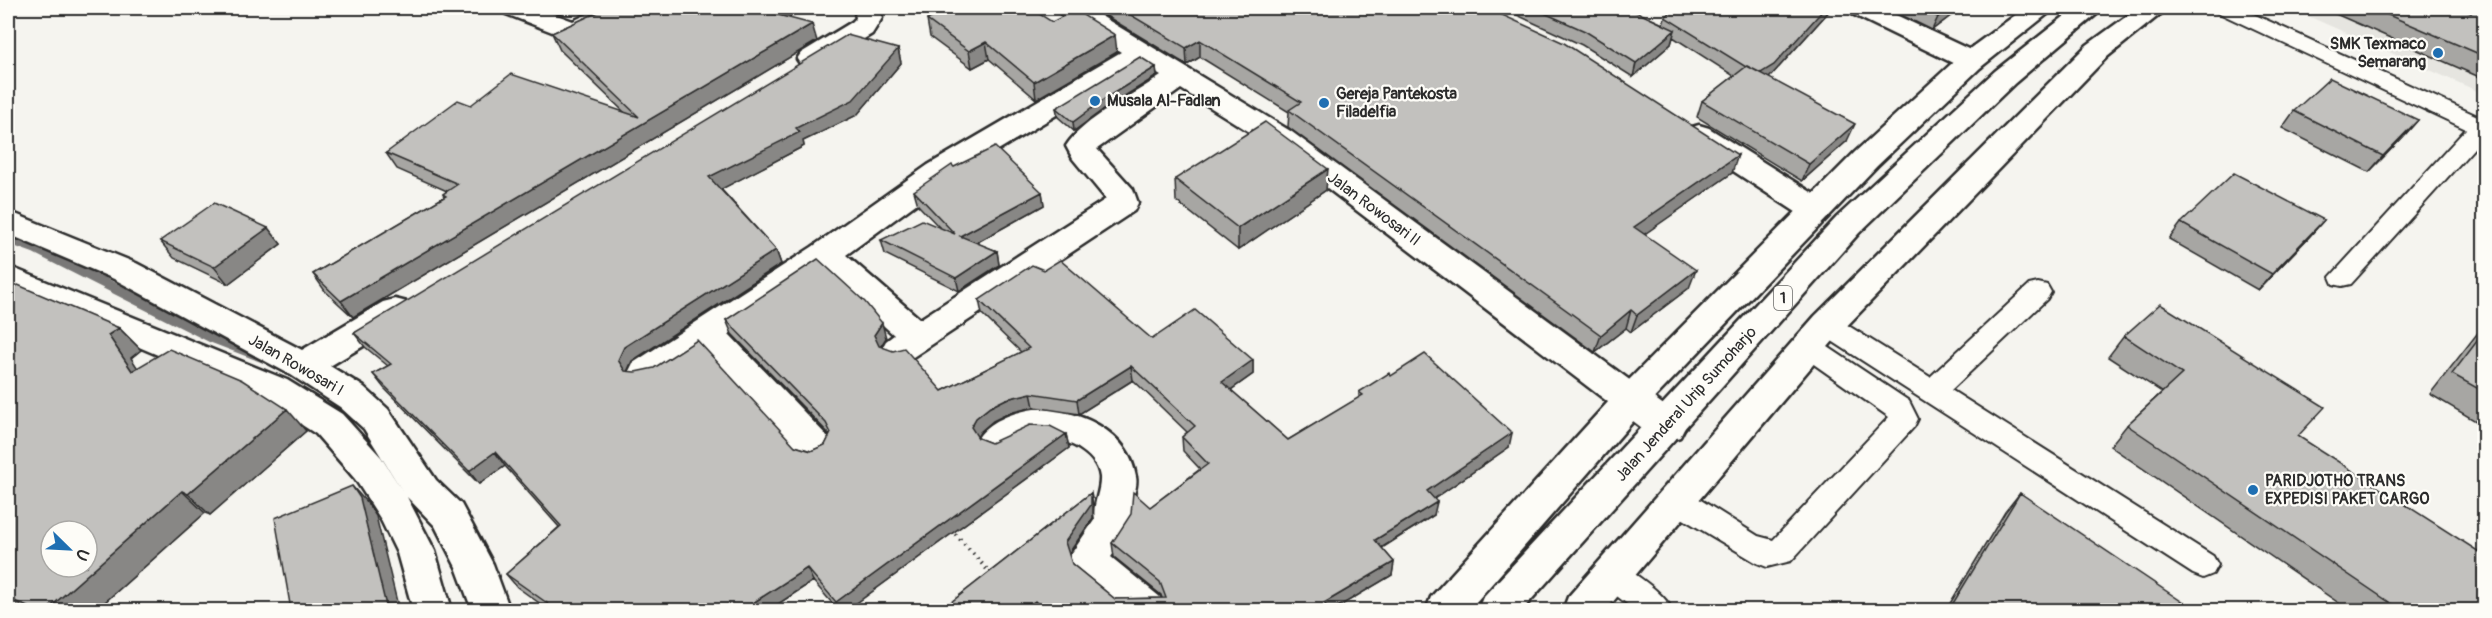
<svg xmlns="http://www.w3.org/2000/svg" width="2492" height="618" viewBox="0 0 2492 618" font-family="Pangolin,sans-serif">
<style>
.built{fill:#e6e5e0}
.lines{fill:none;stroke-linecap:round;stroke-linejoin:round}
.stream{fill:#797877;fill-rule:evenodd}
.lane-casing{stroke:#2b2b2b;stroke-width:4}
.street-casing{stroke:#2b2b2b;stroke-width:5}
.highway-casing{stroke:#2b2b2b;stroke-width:5}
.path{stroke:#2b2b2b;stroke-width:4;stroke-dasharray:1.5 5;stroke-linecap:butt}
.lane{fill:#fdfcf7;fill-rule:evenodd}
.street{fill:#fdfcf7;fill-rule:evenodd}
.highway{fill:#fdfcf7;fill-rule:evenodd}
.wall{fill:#a7a6a3;stroke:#2b2b2b;stroke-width:1.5}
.shaded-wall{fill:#888785;stroke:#2b2b2b;stroke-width:1.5}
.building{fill:#c2c1be;stroke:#2b2b2b;stroke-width:1.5;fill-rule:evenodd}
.poi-dot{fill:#1f6fb2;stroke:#fdfcf7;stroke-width:2}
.labels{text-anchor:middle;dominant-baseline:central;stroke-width:4.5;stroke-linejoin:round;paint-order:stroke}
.shield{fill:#fdfcf7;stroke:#6a6a68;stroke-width:1.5}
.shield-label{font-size:15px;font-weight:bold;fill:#2b2b2b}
.poi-label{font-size:16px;font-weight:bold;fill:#2b2b2b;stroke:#fdfcf7;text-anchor:start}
.street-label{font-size:16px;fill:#2b2b2b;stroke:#fdfcf7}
</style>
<rect width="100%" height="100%" fill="#f5f4ef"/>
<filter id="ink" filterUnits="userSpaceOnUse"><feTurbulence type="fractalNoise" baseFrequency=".0167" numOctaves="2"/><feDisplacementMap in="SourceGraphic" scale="12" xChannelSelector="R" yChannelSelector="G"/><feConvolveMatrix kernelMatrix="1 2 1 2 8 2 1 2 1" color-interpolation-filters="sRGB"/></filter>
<g filter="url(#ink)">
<!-- built -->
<path class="built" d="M2304,8H2484V94L2299,12Z"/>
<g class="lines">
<!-- stream -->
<path class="stream" d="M8,234L43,247L219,334L271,355L273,359L271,363L266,364L209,342L33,253L8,244Z"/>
<!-- lane casing -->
<g class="lane-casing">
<path id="lane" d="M2214,8H2240L2484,119V137L2351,284L2342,286L2333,284L2330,277L2466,129L2217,12Z
M2038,283L2047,285L2051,292L2047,299L1951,390L2213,556L2218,565L2213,574L2203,578L2193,574L1818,332L1814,325L1818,318L1827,315L1836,318L1930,377L2029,285Z
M1807,336L1816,339L1909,401L1918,419L1914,427L1791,561L1767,567L1757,563L1665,508L1661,499L1665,490L1675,487L1685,490L1758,536L1773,540L1889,417L1798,353L1794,346L1798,339Z
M1612,562C1629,568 1666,594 1672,610H1635L1601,584L1597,575L1601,566Z"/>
</g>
<!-- street casing -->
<g class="street-casing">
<path id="street" d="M502,8H538L573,21L600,8H633L629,14L579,37L560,35L506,14Z
M854,8H880L882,18L872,34L821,65L811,68L801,65L797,59L801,53L852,22L856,18Z
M1057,8H1088L1292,132L1680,417L1685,427L1680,437L1667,441L1654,437L1272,146L1181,89L1097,149L1133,189L1138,203L1134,211L910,359L898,363L886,359L881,350L886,341L894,335L823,271L729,334L829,438L834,448L829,458L816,463L803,458L704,351C683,365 658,391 633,383L628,373L633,363L812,247L928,165L1121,52L1061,14ZM1141,64L1161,76C1134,94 1082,120 1066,146L1073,159L1106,199L920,319L846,255L950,179Z
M1848,8H1881L1981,55L1985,61L1981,67L1971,70L1961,67L1852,14Z
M1699,125L1709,128L1827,202L1831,210L1827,218L1816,221L1805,218L1689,142L1684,135L1689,128Z
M8,211L136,263L302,350L383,302L395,299L407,302L412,311L407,320L330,366L364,387L388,409L436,480L461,504L493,564L510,610H472L456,567L435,526L407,497L435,551L452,610H413L397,553L380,518L355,479L316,434L263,400L8,291V266L287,380L342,414L381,457L403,492L364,429L340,407L291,375L114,279L8,234Z
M1034,409C1076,408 1129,430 1136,477C1138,486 1133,495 1132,504C1131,510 1133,516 1132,522C1129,535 1119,546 1111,557L1160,597L1165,610H1118L1076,575L1069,557L1095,519C1092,504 1101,492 1100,477C1097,450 1057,434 1033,437C1021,439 1008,450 995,455L982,450L977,440C987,421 1014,412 1034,409Z"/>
</g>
<!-- highway casing -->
<g class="highway-casing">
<path id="highway" d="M2025,8H2055L1981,67L1877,166L1643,410L1469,610H1426L1431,597L1619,390L1855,152L1961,55Z
M2075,8H2104L2015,83L1859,233L1522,610H1478L1483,597L1837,217L1995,71Z
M2138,8H2168L2107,57L1839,334L1606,610H1563L1568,597L1815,316L2087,45Z"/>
</g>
<!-- path -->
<path class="path" d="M951,529L992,575"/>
<!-- lane -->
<use href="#lane" class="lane"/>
<!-- street -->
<use href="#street" class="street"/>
<!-- highway -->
<use href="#highway" class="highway"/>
</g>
<!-- wall -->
<path class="wall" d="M607,8H807L787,18L817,41L353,317L325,291L313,274L444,197L443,194L447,191L397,169L386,153L471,105L624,112L560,50L552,33Z
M1102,8H1478L1732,173L1644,234L1689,288L1631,332L1626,328L1595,352L1288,127L1289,112L1200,57L1187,65L1103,14Z
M1507,8H1628L1663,24L1665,17L1832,8L1769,78L1847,141L1802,181L1697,117L1702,101L1734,76L1673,37L1671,44L1633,77L1582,45L1506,10Z
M1887,8H1961L1932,30Z
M2322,8H2459L2471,13L2484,8V79Z
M927,20L1052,22L1117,52L1036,99L989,59L972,68L930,37Z
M898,49L901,63L857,115L803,141L804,146L721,189L776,250L781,264L632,361L627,371L795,446L811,451L825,445L830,435L732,334L726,320L886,338L881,346L942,391L1021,352L982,314L979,300L1152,339L1253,360V374L1231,390L1288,440L1359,398V392L1391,376L1509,447L1434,499V515L1382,548L1394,562L1392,575L1333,610H941L1091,493L1093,506V518L1069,554L1072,564L1115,599L1162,598L1161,595L1114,557L1112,543L1150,507L1200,469L1183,451L1182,437L1187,432L1133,380L1079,414L1034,407L1009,413L993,421L980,432L977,437L978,438L991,443L1066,434L1069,448L847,610H838L813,581L769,610H549L517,587L506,574L559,527L505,466L479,484L384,388L373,374L388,366L365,347L354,333Z
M1156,67L1157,76L1108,106L1074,131L1058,117L1056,108Z
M2294,111L2418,120L2403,137L2369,172L2282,128Z
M954,167L1042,192L1044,205L976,243L997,251L999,265L959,291L885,254L881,240L939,227L918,205L914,191Z
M1175,179L1326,190L1238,250L1176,201Z
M2324,220L2309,237L2258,290L2169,239L2181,223Z
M268,228L281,244L228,284L174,258L160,241Z
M8,292L119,328L141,350L131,358L137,368L306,431L210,515L205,513L96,610H18L8,605Z
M2484,325V426L2430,394Z
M2124,336L2298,436L2484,610H2349L2110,446L2127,425L2162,392L2108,357Z
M2020,493L2180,610H1946L2005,512Z"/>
<!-- shaded-wall -->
<path class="shaded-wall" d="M770,8H807L768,27L763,11Z
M1825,8H1832L1769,78L1758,75Z
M1950,8H1961L1932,30L1938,17Z
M812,24L817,41L353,317L341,301Z
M1675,30L1671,44L1633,77L1636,63Z
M1115,35L1117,52L1036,99L1034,82Z
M1200,40V57L1187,65L1186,48Z
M986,42L989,59L972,68L969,51Z
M898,49L901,63L857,115L803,141L804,146L716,192L709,177L796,128Z
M1156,67L1157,76L1108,106L1074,131L1073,122L1107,97Z
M2418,120L2403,137L2369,172L2383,156Z
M1855,124L1847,141L1802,181L1809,164Z
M1738,155L1732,173L1629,245L1634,227Z
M1328,169L1326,190L1238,250V228Z
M1042,192L1044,205L963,250L960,236Z
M2324,220L2309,237L2258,290L2272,274Z
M268,228L281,244L228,284L214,267Z
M776,250L781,264L632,361L626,374L618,360L624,347Z
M997,251L999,265L959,291L956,278Z
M1696,270L1689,288L1631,332L1637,315Z
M1631,310L1626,328L1595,352L1601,335Z
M882,323L886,338L879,349L874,335Z
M119,328L141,350L131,358L154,393L132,371L108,335Z
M1253,360V374L1222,396V382Z
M1131,366L1133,380L1079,414L1077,400Z
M1031,393L1034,407L1009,413L993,421L980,432L975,441L971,427L976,418L990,407L1006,399Z
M287,409L306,431L210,515L188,494Z
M1512,433L1509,447L1425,505L1427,491Z
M1066,434L1069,448L847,610H840L836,602Z
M495,452L505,466L479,484L469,471Z
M352,486L368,504L376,516L399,610H387Z
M182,491L205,513L96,610H47Z
M1091,493L1093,506V518L1067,556L1065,542Z
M1437,502L1434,515L1373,553L1375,540Z
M1394,562L1392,575L1333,610H1324V603Z
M807,568L813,581L769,610H742Z
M1035,601L1037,610H1023Z"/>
<!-- building -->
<path class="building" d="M607,8H770L763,11L812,24L341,301L313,274L446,196L443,194L458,184L386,153L458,100L471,105L511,74L639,117L552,33Z
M950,8H1030L1052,22L1075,10L1115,35L1034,82L986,42L969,51L927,20Z
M1119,8H1478L1482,10L1487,8L1564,43L1738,155L1634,227L1696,270L1637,315L1631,310L1601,335L1289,110L1301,102L1200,40L1186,48Z
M1533,8H1628L1675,30L1636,63L1585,31Z
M1676,8H1825L1774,65L1761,73L1747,66L1746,67L1665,17Z
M1920,8H1950L1938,17Z
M2372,8H2459L2471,13L2476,8H2484V56Z
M847,35L898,49L853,100L796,128L800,132L709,177L776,250L624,347L618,360L625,371L635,372L654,368L697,340L795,446L811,451L825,445L831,433L826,423L726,320L818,259L865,302L882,323L874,335L879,346L893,351L904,348L942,391L1029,348L979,300L1032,265L1044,270L1060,260L1152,339L1195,310L1253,360L1222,382L1288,440L1363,395L1359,392L1389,373L1391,376L1425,354L1512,433L1427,491L1437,502L1375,540L1394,562L1324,603L1330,610H1044L1035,601L1023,610H941L1091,493V505L1065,542L1072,564L1115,599L1166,598L1160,582L1112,543L1131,514L1133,492L1150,507L1208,464L1182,437L1195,426L1131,366L1077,400L1031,393L1006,399L990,407L976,418L971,427L978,438L991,443L1030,425L1050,426L1066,434L836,602L807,568L742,610H552L547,603L506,574L561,526L495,452L469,471L373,374L391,364L354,333Z
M1140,57L1156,67L1107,97L1073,122L1056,108Z
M1747,66L1855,124L1809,164L1702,101Z
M2330,78L2418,120L2383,156L2294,111Z
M1265,122L1328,169L1238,228L1175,179Z
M995,147L1042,192L960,236L997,251L956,278L881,240L922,220L955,234L914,191L952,165L954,167Z
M2234,173L2324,220L2272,274L2181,223Z
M214,203L268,228L214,267L160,241Z
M18,285L119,328L108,335L132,371L169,349L242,380L287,409L188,494L182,491L47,610H34L8,598V292ZM51,531H87V567H51Z
M2160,304L2325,407L2298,436L2484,555V610H2401L2127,425L2182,374L2124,336Z
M2484,332V392L2452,374Z
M352,486L360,498L387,610H291L275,518Z
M2020,493L2184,603L2180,610H1949Z"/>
</g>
<!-- markers -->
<g class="poi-dot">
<circle cx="2438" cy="53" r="6"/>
<circle cx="1095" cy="101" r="6"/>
<circle cx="1324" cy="103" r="6"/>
<circle cx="2253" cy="490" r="6"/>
</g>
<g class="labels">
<!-- shield labels -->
<rect class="shield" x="1774" y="286" width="18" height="24" rx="4.5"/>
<g class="shield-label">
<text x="1783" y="298">1</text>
</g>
<!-- poi labels -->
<g class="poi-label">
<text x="2426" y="44" text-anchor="end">SMK Texmaco<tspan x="2426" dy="18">Semarang</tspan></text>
<text x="1336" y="94">Gereja Pantekosta<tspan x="1336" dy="18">Filadelfia</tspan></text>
<text x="1107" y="101">Musala Al-Fadlan</text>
<text x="2265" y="481">PARIDJOTHO TRANS<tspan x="2265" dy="18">EXPEDISI PAKET CARGO</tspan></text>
</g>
<!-- street labels -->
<g class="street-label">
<text transform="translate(1374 209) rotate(37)">Jalan Rowosari II</text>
<text transform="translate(296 365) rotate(30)">Jalan Rowosari I</text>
<text transform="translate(1686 404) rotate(-48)">Jalan Jenderal Urip Sumoharjo</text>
</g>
</g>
<!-- margin -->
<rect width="2492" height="618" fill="none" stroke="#fdfcf7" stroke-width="30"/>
<rect x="15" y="15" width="2462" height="588" fill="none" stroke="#2b2b2b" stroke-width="2" filter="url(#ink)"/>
<!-- north arrow -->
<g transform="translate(69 549) rotate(114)"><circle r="28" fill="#fdfcf7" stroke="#a9a8a5" stroke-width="1.5"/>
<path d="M0-4.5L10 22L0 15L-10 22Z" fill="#1f6fb2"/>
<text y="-9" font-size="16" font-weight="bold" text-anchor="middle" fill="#2b2b2b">U</text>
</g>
</svg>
